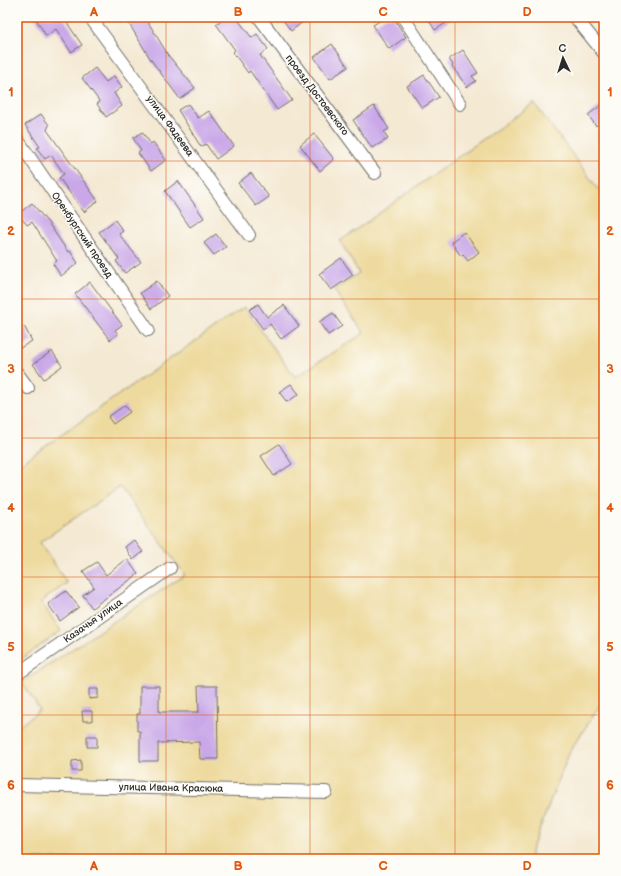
<svg xmlns="http://www.w3.org/2000/svg" width="621" height="876" viewBox="0 0 621 876" font-family="'Balsamiq Sans',sans-serif">
<style>
.sand{fill:#eeda9e;stroke:#8c8264}
.building{fill:#c9a7e8}
.lines{fill:none;stroke-linecap:round;stroke-linejoin:round}
.street-casing{stroke:#716e66;stroke-width:14}
.street{stroke:#fff;stroke-width:12}
.grid{fill:none;stroke:#df570e;stroke-width:1;stroke-opacity:0.55}
.labels{text-anchor:middle;dominant-baseline:central;stroke-width:3;stroke-linejoin:round;paint-order:stroke}
.street-label{font-size:10px;fill:#2b2b2b;stroke:#fdfcf7}
.neatline{fill:none;stroke:#df570e;stroke-width:1.5}
.grid-label{font-size:13px;text-anchor:middle;font-weight:bold;fill:#df570e}
</style>
<rect width="100%" height="100%" fill="#fdfcf7"/>
<filter id="ink" filterUnits="userSpaceOnUse"><feTurbulence type="fractalNoise" baseFrequency=".025" numOctaves="2"/><feDisplacementMap in="SourceGraphic" scale="8" xChannelSelector="R" yChannelSelector="G"/><feConvolveMatrix kernelMatrix="1 2 1 2 8 2 1 2 1" color-interpolation-filters="sRGB"/></filter>
<filter id="wash" filterUnits="userSpaceOnUse"><feTurbulence type="fractalNoise" baseFrequency=".012" numOctaves="4" result="noise"/><feDisplacementMap in="SourceGraphic" scale="16" xChannelSelector="R" yChannelSelector="G"/><feGaussianBlur stdDeviation="0.9" result="paint"/><feColorMatrix in="noise" values="0 0 0 0 0 0 0 0 0 0 0 0 0 0 0 0 0 1.4 0 .05"/><feComposite in="paint" operator="in"/></filter>
<g filter="url(#wash)">
<rect width="100%" height="100%" fill="#f4e9d3"/>
<!-- sand -->
<path class="sand" d="M534,103L604,197V699L570,751L531,851V859H17V728L40,710L22,682L185,575L120,487L40,542L67,583L41,602L61,631L17,662V466L244,307L295,377L364,333L334,290L359,273L340,241Z"/>
<g id="blocks">
<!-- building -->
<path class="building" d="M35,17H63L82,45L71,52L56,29L46,36Z
M125,17H145L168,55L195,88L180,99L151,60Z
M226,17H236L252,38L257,34L268,49L260,55L292,100L277,110L250,71L248,73L233,52L235,50L216,24Z
M281,17H309L291,31Z
M386,17H393L406,37L389,49L373,25Z
M427,17H455L435,30Z
M332,44L348,67L330,79L314,57Z
M463,50L478,73L472,76L476,81L467,87L452,66L453,65L449,59Z
M95,68L106,82L114,76L122,87L114,93L122,106L106,117L97,104L100,102L82,78Z
M424,75L439,97L422,108L407,86Z
M604,103V133L598,124L596,126L588,115Z
M188,104L198,118L209,111L234,146L216,159L206,144L201,147L178,110Z
M374,106L389,129L384,132L388,139L372,148L353,120Z
M41,114L49,125L47,130L98,201L84,212L59,178L64,174L51,155L45,159L37,148L40,147L25,125Z
M142,132L151,144L153,142L166,160L151,171L138,153L141,151L133,138Z
M314,134L334,159L320,171L300,145Z
M251,173L269,197L256,206L238,183Z
M178,181L204,218L190,227L165,191Z
M32,203L49,224L68,252L70,251L78,263L61,276L53,264L57,261L32,222L27,225L18,214Z
M115,220L123,231L119,234L141,262L125,273L116,261L119,259L99,232Z
M464,232L479,252L468,261L463,254L461,256L451,242Z
M216,234L226,247L214,255L204,243Z
M341,258L353,275L331,290L319,274Z
M157,281L168,296L151,309L140,293Z
M90,282L122,325L115,330L118,334L110,340L75,294Z
M258,304L267,317L284,305L299,326L281,339L270,324L263,329L249,310Z
M333,313L342,326L328,335L319,322Z
M24,326L32,341L20,348L17,343V330Z
M52,351L62,366L44,379L33,364Z
M291,384L299,394L287,402L279,392Z
M125,405L130,412L113,424L108,417Z
M279,444L292,464L274,476L261,456Z
M134,540L143,552L133,560L125,547Z
M127,559L138,574L92,608L83,595L94,587L83,571L97,562L106,575Z
M66,591L79,607L60,621L48,604Z
M140,686H159V712H199L198,686H217L218,759H200L199,742L158,743V761H140V731H137V714H140Z
M89,689H98V698L89,699Z
M82,711H92V721H83Z
M87,736H97V747H87Z
M81,760V771H72V761Z"/>
</g>
</g>
<g filter="url(#ink)">
<use href="#blocks" fill-opacity="0" stroke="#716e66" stroke-width="1"/>
<g class="lines">
<!-- street casing -->
<g class="street-casing">
<path id="street" d="M90,17L249,235
M259,17L375,173
M403,17L460,104
M575,17L604,53
M17,139L148,330
M17,373L28,388
M17,674L170,568
M17,785L326,792"/>
</g>
<!-- street -->
<use href="#street" class="street"/>
</g>
</g>
<!-- grid -->
<path class="grid" d="M166,17V859M310,17V859M455,17V859M17,161H604M17,299H604M17,438H604M17,577H604M17,715H604"/>
<g class="labels">
<!-- street labels -->
<g class="street-label">
<text transform="translate(317 95) rotate(53)">проезд Достоевского</text>
<text transform="translate(170 126) rotate(54)">улица Фадеева</text>
<text transform="translate(82 235) rotate(56)">Оренбургский проезд</text>
<text transform="translate(93 621) rotate(-35)">Казачья улица</text>
<text transform="translate(171 788) rotate(1)">улица Ивана Красюка</text>
</g>
</g>
<!-- margin -->
<rect width="621" height="876" fill="none" stroke="#fdfcf7" stroke-width="44"/>
<!-- north arrow -->
<g transform="translate(563 58) rotate(356)" stroke="#fdfcf7" stroke-width="3" paint-order="stroke">
<path d="M0-3L7 15L0 10L-7 15Z" fill="#2b2b2b"/>
<text y="-6" font-size="11" font-weight="bold" text-anchor="middle" fill="#2b2b2b">С</text>
</g>
<rect x="22" y="22" width="577" height="832" class="neatline"/>
<g class="grid-label">
<text x="94" y="16">A</text>
<text x="238" y="16">B</text>
<text x="383" y="16">C</text>
<text x="527" y="16">D</text>
<text x="11" y="96">1</text>
<text x="610" y="96">1</text>
<text x="11" y="235">2</text>
<text x="610" y="235">2</text>
<text x="11" y="373">3</text>
<text x="610" y="373">3</text>
<text x="11" y="512">4</text>
<text x="610" y="512">4</text>
<text x="11" y="651">5</text>
<text x="610" y="651">5</text>
<text x="11" y="789">6</text>
<text x="610" y="789">6</text>
<text x="94" y="870">A</text>
<text x="238" y="870">B</text>
<text x="383" y="870">C</text>
<text x="527" y="870">D</text>
</g>
</svg>
